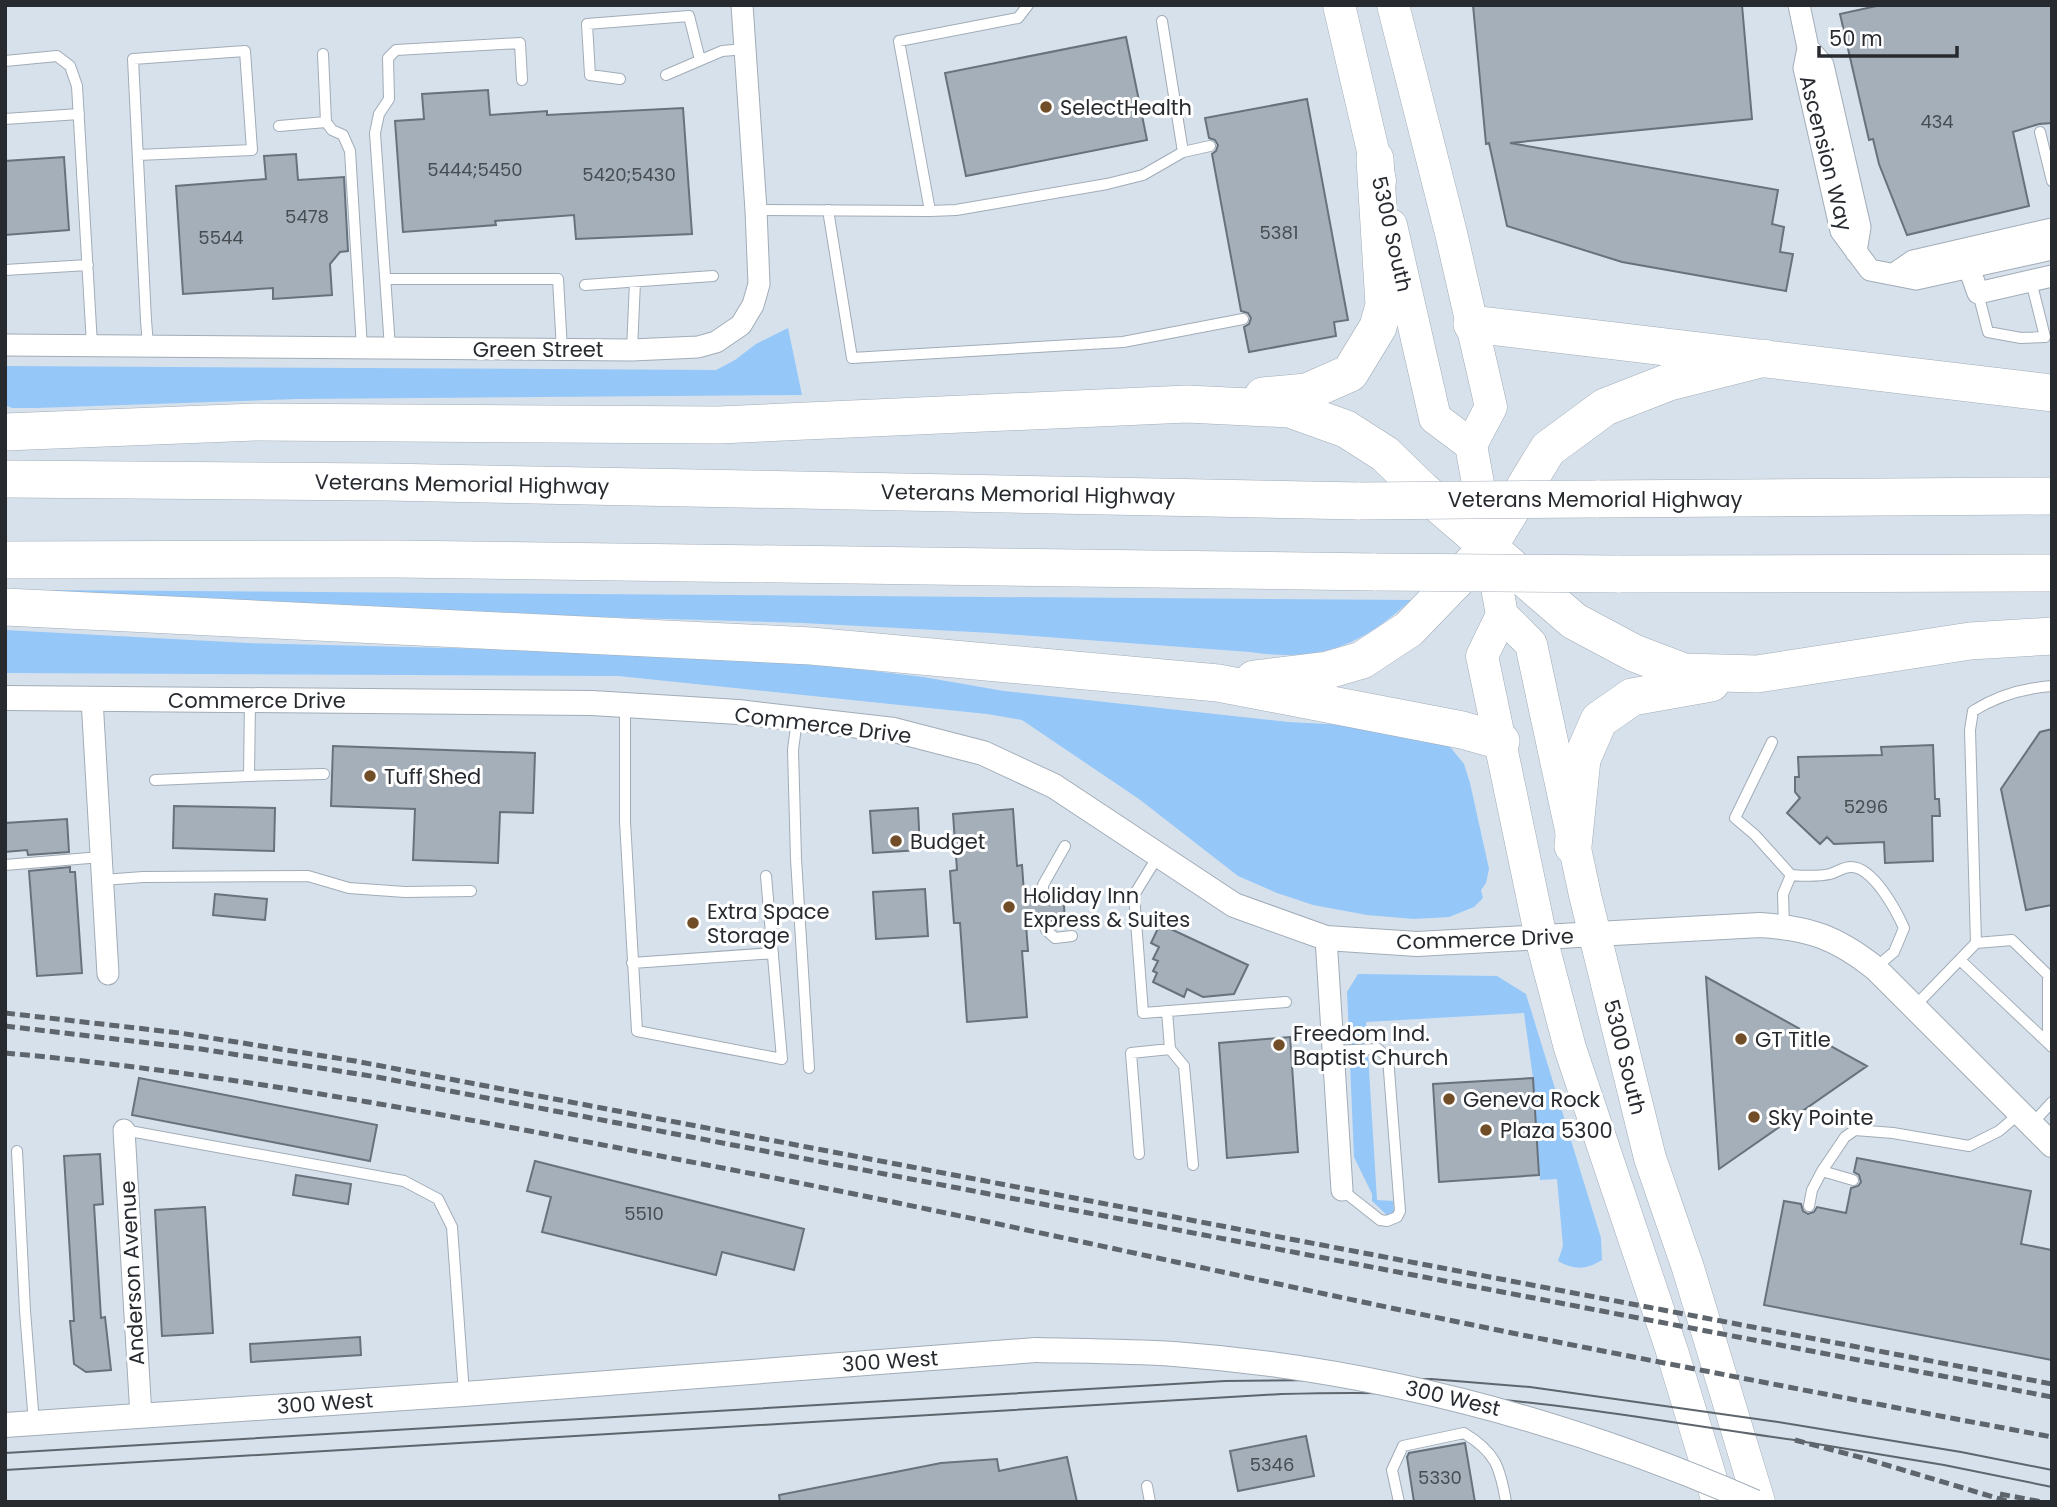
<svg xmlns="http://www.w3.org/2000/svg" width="2057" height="1507" viewBox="0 0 2057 1507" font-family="Poppins,sans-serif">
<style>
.green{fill:#95c7f9}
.building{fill:#a4afba;stroke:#68727c;stroke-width:2}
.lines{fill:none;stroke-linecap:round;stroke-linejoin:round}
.service-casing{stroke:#a1acb7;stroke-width:12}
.minor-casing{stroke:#a1acb7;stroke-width:23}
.tertiary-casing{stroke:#a1acb7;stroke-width:26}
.primary-casing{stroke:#a1acb7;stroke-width:33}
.motorway-casing{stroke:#a1acb7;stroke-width:38}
.service{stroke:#fff;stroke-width:10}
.minor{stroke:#fff;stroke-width:21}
.tertiary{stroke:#fff;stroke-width:24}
.primary{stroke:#fff;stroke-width:32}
.motorway{stroke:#fff;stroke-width:37}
.tram{stroke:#5e656c;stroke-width:2}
.rail{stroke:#5e656c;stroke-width:5;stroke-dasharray:10 5;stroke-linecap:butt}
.tertiary-bridge-casing{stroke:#a1acb7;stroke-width:26;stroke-linecap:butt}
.motorway-bridge-casing{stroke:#a1acb7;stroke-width:38;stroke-linecap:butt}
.tertiary-bridge{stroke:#fff;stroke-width:24}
.motorway-bridge{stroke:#fff;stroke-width:37}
.poi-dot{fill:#724e28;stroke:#fff;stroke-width:2.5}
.labels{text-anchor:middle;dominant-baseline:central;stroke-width:6;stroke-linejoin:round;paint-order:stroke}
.number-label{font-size:18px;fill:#464c52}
.poi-label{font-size:21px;fill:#272b30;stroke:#fff;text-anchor:start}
.street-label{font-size:21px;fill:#272b30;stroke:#fff}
</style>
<rect width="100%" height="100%" fill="#d6e1ec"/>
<!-- green -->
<path class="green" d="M788,328L802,395L296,399L36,408H12L5,405V366L716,370L735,360L756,344Z
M43,590L1411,600C1360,647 1319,662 1250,652L992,633L803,623L43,601Z
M5,630L247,643L644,653L783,660L923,677L1004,691L1289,722L1403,728L1447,743L1464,764L1470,783L1489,869L1486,883L1481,890L1483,898L1474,907L1449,917L1414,919L1367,915L1313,905L1277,893L1238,876L1139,799L1022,720L987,714L618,676L5,673Z
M1358,974L1497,976L1526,994L1601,1238L1602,1260C1586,1270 1574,1270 1558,1261L1563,1246L1557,1179L1540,1180L1533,1078L1524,1013L1366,1022L1377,1200L1393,1201L1394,1212L1388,1216L1372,1201V1194L1354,1157L1347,992Z"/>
<!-- building -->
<path class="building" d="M1473,5H1742L1752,119L1510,143L1778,190L1772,224L1784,227L1780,252L1793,254L1786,291L1622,262L1507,226L1489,143L1486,144Z
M1881,5H2052V123L2039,124L2013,132L2029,206L1907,235L1879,164L1873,139L1869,140L1840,14Z
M1126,37L1147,140L966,176L945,73Z
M488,90L490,115L547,111V115L683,108L692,234L576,239L574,215L495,221L496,225L403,232L395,121L424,119L422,94Z
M1307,99L1348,320L1334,322L1336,336L1249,352L1244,327L1249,324L1251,318L1248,313L1241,311L1212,154L1216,151L1218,145L1215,140L1209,138L1205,118Z
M296,154L298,180L344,177L348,251L340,252L330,264L332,295L273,299V288L183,294L176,186L266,179L264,156Z
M64,157L69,230L5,235V161Z
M2052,729V905L2026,910L2001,789L2040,732Z
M1933,745L1935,799H1939L1940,816H1932L1933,861L1885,863L1884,842L1834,844L1827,837L1820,844L1787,813L1800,798L1795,792V777H1799L1798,757L1882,755L1881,747Z
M333,746L535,753L533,813L500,812L498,863L413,860L415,809L331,806Z
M174,806L275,808L274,851L173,848Z
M918,808L920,850L873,853L870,811Z
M1013,809L1017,866L1022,865L1024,893L1035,892L1039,897L1044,899L1049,895L1051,891L1063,890L1065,922L1053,923L1051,917L1045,914L1038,918L1037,924L1026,925L1028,951H1022L1027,1017L967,1022L960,923H954L950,871L957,870L953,814Z
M67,819L69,852L28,855L27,850L5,852V823Z
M70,867V872H75L82,973L37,976L29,871Z
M925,889L928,936L876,939L873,892Z
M215,894L267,899L265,920L213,915Z
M1160,924L1248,965L1234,994L1203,997L1187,989L1184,997L1153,982L1157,973L1153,971L1158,961L1153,959L1159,947L1151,943Z
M1706,977L1867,1066L1719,1169Z
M1290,1037L1298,1152L1227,1158L1219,1043Z
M139,1078L377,1125L370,1161L132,1115Z
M1533,1078L1539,1175L1439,1182L1433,1084Z
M100,1154L103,1204L94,1205L101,1318L105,1317L111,1370L86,1372L74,1364L70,1321H74L64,1156Z
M1857,1158L2031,1191L2021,1244L2052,1250V1360L1764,1305L1784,1201L1801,1204L1803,1211L1808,1214L1814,1212L1817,1207L1846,1213L1851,1188L1858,1186L1861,1182L1859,1175L1854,1172Z
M535,1161L804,1229L794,1270L722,1252L716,1275L542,1232L551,1197L527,1191Z
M296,1175L351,1184L348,1204L293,1195Z
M205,1207L213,1333L162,1336L155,1210Z
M360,1337L361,1355L251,1362L250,1344Z
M1306,1436L1314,1476L1238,1491L1230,1451Z
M1465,1443L1475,1502H1414L1407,1457L1409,1453Z
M1067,1457L1077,1502H780L779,1495L941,1463L997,1459L999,1471Z"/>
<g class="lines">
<!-- service casing -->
<g class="service-casing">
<path id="service" d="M323,54L326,122L332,130L343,135L350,151L362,348
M5,61L57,56L70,66L77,86L92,345
M666,75L722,51L745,49
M620,79L590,75L587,24L689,16L700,60
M5,119L79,114
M279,126L326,122
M2040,132L2052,181
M1183,152L1210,146
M138,155L252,150L245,51L133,59L146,320L148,346
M756,210L930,211L899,41L1018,18L1028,5
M828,210L852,358L1123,342L1243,319
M930,211L956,210L1107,184L1143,175L1183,152L1162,21
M5,270L88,265
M386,279H558L562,350
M585,285L713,276
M1978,293L1988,332L2021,338L2045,337L2031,281
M390,348L375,133L379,114L389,99L388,58L396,50L520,43L522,80
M632,350L635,282
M250,700L249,776L324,774
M625,705V821L637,1031L782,1059L766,876
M797,719L793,750L796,859L809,1068
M1772,742L1735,818L1755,835L1791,875
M155,780L249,776
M1158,856L1134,895L1143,1013L1286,1002
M5,865L101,857
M103,880L143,877L308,876L349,888L405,892L471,891
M1043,891V885L1065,846
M1045,922L1046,930L1055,938L1072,936
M1784,926L1783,894L1791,875C1803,876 1817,877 1830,874C1837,872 1843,867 1851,867C1873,867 1896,910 1904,928L1894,952L1875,968
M1976,943L2012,940L2048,975V1043L2052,1047
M1960,960L2048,1043
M632,963L773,953
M1914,1007L1976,943L1970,730L1973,711C1997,696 2024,688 2052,686
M1167,1011L1170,1049L1184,1066L1193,1165
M1333,1051L1378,1049L1388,1058L1400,1211L1397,1217L1387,1221L1380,1220L1342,1190
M2031,1125L2052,1102
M124,1130L404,1181L438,1199L452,1227L464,1394
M17,1151L25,1311L34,1423
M1139,1154L1131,1053L1170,1049
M1822,1171L1853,1180
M1809,1206L1812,1190L1822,1171L1845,1137L1855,1130L1893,1133L1969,1146L1999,1131L2020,1113
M1147,1486L1150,1502
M1399,1502L1392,1470L1403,1446L1464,1433C1495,1452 1500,1466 1506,1502"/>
</g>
<!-- minor casing -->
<g class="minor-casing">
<path id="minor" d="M1799,5L1808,48L1804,68L1841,231L1870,270L1916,279L2052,249
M1808,48L1823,65L1860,227L1856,252
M1969,268L1978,293L2052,276
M1894,274L1913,261L2052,229
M5,345L632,350L698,347L716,342L741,325L753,305L759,284L756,210L742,5
M92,699L108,974
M1326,938L1342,1190
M124,1130L141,1416"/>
</g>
<!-- tertiary casing -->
<g class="tertiary-casing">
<path id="tertiary" d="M5,698L592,703L738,712L894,730L983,753L1054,786L1234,905L1326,938L1417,944L1760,925C1809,928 1836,937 1875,968L2052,1145
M5,1425L464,1394L1036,1350"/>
</g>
<!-- primary casing -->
<g class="primary-casing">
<path id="primary" d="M1339,5L1380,181
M1393,5L1451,233L1491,407L1471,445L1502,615L1482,656L1541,938L1570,1048L1672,1351L1718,1502
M1391,225L1435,418L1471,445
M1502,615L1531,644L1585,895L1650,1158L1688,1268L1759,1502"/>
</g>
<!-- motorway casing -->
<g class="motorway-casing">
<path id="motorway" d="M1472,324L2052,393
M1263,396L1307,392L1350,373L1378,327L1384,305L1375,159
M5,432L255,422L719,425L1187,404L1290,409L1346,429L1385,454L1422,490L1574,621L1634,653L1684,672L1757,674L1970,641L2052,636
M5,479L386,482L1360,501
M1596,499L2052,496
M5,560L395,559L1376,572
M1617,574L2052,573
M5,607L811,646L1218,683L1462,730L1501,741
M1254,679L1328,670L1362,660L1409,629L1489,546L1548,449L1605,407L1669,382L1764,358
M1573,846L1582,759L1599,720L1632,697L1711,683"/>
</g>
<!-- service -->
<use href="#service" class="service"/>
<!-- minor -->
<use href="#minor" class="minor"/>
<!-- tertiary -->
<use href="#tertiary" class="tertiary"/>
<!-- primary -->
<use href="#primary" class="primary"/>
<!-- motorway -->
<use href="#motorway" class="motorway"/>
<!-- tram -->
<path class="tram" d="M1805,1442L1944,1465L2052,1487
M5,1453L1225,1381L1431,1379L1530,1387L1778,1422L1961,1452L2052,1470
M5,1470L1282,1394C1349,1392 1416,1392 1484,1398C1588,1407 1691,1426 1795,1440"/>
<!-- rail -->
<path class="rail" d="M5,1013L180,1033L355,1061L2052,1384
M5,1026L201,1049L377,1077L2052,1397
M5,1053C259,1076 509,1127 759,1175C1009,1224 1257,1281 1507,1332C1688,1368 1870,1403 2052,1437
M1795,1440L1863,1458L2010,1502
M2000,1494L2042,1502"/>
<!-- tertiary-bridge casing -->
<g class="tertiary-bridge-casing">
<path id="tertiary-bridge" d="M1036,1350C1082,1351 1128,1351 1174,1354C1376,1369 1570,1421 1755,1502"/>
</g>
<!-- motorway-bridge casing -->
<g class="motorway-bridge-casing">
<path id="motorway-bridge" d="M1360,501L1596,499
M1376,572L1617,574"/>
</g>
<!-- tertiary-bridge -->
<use href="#tertiary-bridge" class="tertiary-bridge"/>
<!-- motorway-bridge -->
<use href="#motorway-bridge" class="motorway-bridge"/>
</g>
<!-- markers -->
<g class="poi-dot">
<circle cx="1046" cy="107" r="7"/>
<circle cx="370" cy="776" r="7"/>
<circle cx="896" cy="841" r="7"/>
<circle cx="1009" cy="907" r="7"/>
<circle cx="693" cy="923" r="7"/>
<circle cx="1741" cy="1039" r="7"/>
<circle cx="1279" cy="1045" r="7"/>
<circle cx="1449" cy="1099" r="7"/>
<circle cx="1754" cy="1117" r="7"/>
<circle cx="1486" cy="1130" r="7"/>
</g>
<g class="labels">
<!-- number labels -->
<g class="number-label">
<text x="1937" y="121">434</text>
<text x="475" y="169">5444;5450</text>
<text x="629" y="174">5420;5430</text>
<text x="307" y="216">5478</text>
<text x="1279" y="232">5381</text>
<text x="221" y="237">5544</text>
<text x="1866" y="806">5296</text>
<text x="644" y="1213">5510</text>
<text x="1272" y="1464">5346</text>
<text x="1440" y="1477">5330</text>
</g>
<!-- poi labels -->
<g class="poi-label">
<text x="1060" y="107">SelectHealth</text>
<text x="384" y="776">Tuff Shed</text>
<text x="910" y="841">Budget</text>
<text x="1023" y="895">Holiday Inn<tspan x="1023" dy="24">Express &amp; Suites</tspan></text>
<text x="707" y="911">Extra Space<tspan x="707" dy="24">Storage</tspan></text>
<text x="1293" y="1033">Freedom Ind.<tspan x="1293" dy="24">Baptist Church</tspan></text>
<text x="1755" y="1039">GT Title</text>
<text x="1463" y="1099">Geneva Rock</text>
<text x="1768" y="1117">Sky Pointe</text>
<text x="1500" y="1130">Plaza 5300</text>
</g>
<!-- street labels -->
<g class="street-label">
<text transform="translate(1826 153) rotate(76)">Ascension Way</text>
<text transform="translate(1392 234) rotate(77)">5300 South</text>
<text x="538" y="349">Green Street</text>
<text transform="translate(462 484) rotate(1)">Veterans Memorial Highway</text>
<text transform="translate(1028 494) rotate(1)">Veterans Memorial Highway</text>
<text x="1595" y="499">Veterans Memorial Highway</text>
<text x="257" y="700">Commerce Drive</text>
<text transform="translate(823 725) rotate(7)">Commerce Drive</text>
<text transform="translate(1485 939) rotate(-2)">Commerce Drive</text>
<text transform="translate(1625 1057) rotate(76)">5300 South</text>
<text transform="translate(132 1273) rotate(-93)">Anderson Avenue</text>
<text transform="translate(890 1361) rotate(-4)">300 West</text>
<text transform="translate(1453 1398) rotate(13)">300 West</text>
<text transform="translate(325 1403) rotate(-4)">300 West</text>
</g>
</g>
<!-- border -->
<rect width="2057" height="1507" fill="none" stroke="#272b30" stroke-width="14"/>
<!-- scale -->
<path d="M1819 46v10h138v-10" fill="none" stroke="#272b30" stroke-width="3.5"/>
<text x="1829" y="46" font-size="21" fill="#272b30" stroke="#ffffff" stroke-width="5" paint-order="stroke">50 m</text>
</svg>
